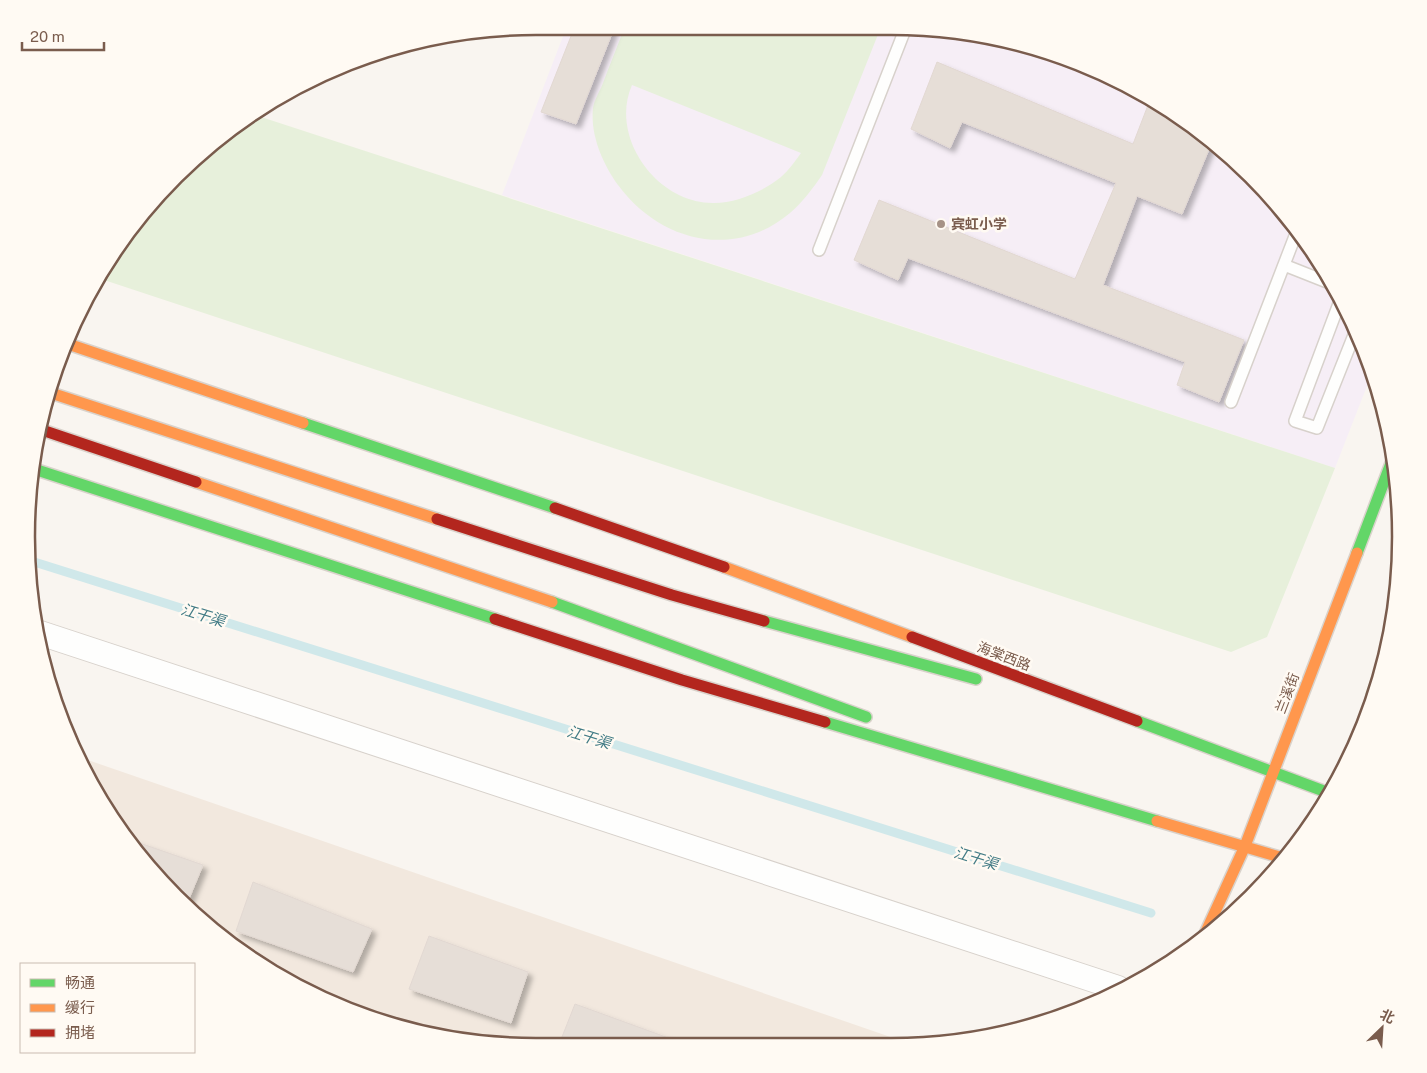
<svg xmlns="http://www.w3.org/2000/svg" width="1427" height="1073" viewBox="0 0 1427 1073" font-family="'Public Sans','Noto Sans SC',sans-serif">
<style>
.residential{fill:#f2e8de}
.education{fill:#f6eef6}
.green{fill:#e7f0db;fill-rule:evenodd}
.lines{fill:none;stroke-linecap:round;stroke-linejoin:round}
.stream{stroke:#d0e8ea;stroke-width:9}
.building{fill:#e6ded7;stroke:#e2d8d2;filter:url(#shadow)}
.lane-casing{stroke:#d7d1cb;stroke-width:14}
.street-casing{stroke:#d7d1cb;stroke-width:26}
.fast-casing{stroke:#d9d2cb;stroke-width:14}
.slow-casing{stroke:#d9d2cb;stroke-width:14}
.jam-casing{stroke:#d9d2cb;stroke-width:14}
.lane{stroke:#fefefd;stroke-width:11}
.street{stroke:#fefefd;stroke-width:24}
.fast{stroke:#63d668;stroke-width:11}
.slow{stroke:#ff974d;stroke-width:11}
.jam{stroke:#b3261e;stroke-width:11}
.poi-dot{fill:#a69286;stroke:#fffaf3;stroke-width:2}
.labels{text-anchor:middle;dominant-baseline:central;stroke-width:5;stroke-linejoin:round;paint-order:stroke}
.poi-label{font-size:14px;font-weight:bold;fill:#7a5c4d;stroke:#fffaf3;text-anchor:start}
.street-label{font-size:14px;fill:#7a5c4d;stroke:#fffaf3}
.water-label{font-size:15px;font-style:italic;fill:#437c86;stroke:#fffaf3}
.rim{fill:none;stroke:#7a5c4d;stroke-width:2.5}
</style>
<defs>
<filter id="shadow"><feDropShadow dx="4.5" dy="4.5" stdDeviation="2.5" flood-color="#0004"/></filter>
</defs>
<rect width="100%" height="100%" fill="#f9f5f0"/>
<!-- residential -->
<path class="residential" d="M82,758L905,1042H470L372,1020L253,961L176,898L112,820Z"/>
<!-- education -->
<path class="education" d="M567,26L924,27L1023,44L1116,79L1201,132L1251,176L1315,253L1362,341L1372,373L1335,468L502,195Z"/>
<!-- green -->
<path class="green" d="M625,26L881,27L822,175C813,188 803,202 790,213C734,260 660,242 618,185C603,164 590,135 593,108C594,100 600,91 603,83C610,64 618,45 625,26ZM632,85L801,153C795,161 789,170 781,177C764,191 737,203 714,203C657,204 609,137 632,85Z
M255,115L1335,468L1267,637L1231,652L98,278L112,253L176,176Z
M1393,617L1391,636L1372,697L1365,694Z"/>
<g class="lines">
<!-- stream -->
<path class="stream" d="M28,560L1151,913"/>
</g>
<!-- building -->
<path class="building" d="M575,26H615L576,124L541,112Z
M937,62L1133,144L1150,100L1173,114L1170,120L1206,136L1212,142L1182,214L1137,196L1103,285L1244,340L1219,402L1177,385L1185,362L908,258L898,280L854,260L879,200L1075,279L1116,183L962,122L950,148L911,129Z
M128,839L203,865L186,906L176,898Z
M253,882L372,929L353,972L236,931Z
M429,936L528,972L511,1023L409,989Z
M575,1004L674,1040L673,1042H560Z"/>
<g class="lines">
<!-- lane casing -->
<g class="lane-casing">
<path id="lane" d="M819,250L906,27
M1284,265L1332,284
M1340,301L1295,421L1317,428L1356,330
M1231,402L1297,231"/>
</g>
<!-- street casing -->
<g class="street-casing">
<path id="street" d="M40,633L1118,988"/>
</g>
<!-- fast casing -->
<g class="fast-casing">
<path id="fast" d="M303,423L555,508
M34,469L495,619
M1357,553L1393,458
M552,602L866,717
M764,621L976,679
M1137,721L1329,793
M825,722L1157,821"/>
</g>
<!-- slow casing -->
<g class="slow-casing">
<path id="slow" d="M68,344L303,423
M51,393L437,519
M196,482L552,602
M724,567L912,637
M1157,821L1283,858
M1204,936L1245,846L1357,553"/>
</g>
<!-- jam casing -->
<g class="jam-casing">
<path id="jam" d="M39,429L196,482
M555,508L724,567
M437,519L672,595L764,621
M495,619L682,680L825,722
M912,637L1137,721"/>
</g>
<!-- lane -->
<use href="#lane" class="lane"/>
<!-- street -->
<use href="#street" class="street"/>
<!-- fast -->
<use href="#fast" class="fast"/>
<!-- slow -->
<use href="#slow" class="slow"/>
<!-- jam -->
<use href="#jam" class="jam"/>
</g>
<!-- markers -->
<circle class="poi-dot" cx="941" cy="224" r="5"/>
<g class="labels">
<!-- poi labels -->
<g class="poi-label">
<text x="951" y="224">宾虹小学</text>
</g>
<!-- street labels -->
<g class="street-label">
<text transform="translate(1004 656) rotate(21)">海棠西路</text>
<text transform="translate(1287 693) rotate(-69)">兰溪街</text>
</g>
<!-- water labels -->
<g class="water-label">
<text transform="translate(203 615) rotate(17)">江干渠</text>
<text transform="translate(589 737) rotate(17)">江干渠</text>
<text transform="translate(976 858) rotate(17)">江干渠</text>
</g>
</g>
<!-- crop -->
<path d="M0 0H1427V1073H0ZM536 35H891A501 501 0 0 1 1392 536V537A501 501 0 0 1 891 1038H536A501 501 0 0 1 35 537V536A501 501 0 0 1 536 35Z" fill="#fffaf3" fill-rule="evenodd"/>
<path class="rim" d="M536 35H891A501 501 0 0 1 1392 536V537A501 501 0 0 1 891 1038H536A501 501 0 0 1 35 537V536A501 501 0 0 1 536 35Z"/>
<!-- legend -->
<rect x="20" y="963" width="175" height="90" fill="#fffaf3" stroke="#cabbb1"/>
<rect x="30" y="979" width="25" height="8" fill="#63d668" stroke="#cabbb1"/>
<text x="65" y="988" font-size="15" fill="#7a5c4d">畅通</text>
<rect x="30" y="1004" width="25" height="8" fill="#ff974d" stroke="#cabbb1"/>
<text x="65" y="1013" font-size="15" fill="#7a5c4d">缓行</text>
<rect x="30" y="1029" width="25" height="8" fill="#b3261e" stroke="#cabbb1"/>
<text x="65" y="1038" font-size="15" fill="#7a5c4d">拥堵</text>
<!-- north arrow -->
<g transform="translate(1382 1028) rotate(25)" stroke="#fffaf3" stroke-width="4" paint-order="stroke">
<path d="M0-4L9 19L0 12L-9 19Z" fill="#7a5c4d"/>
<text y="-8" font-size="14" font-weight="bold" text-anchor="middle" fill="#7a5c4d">北</text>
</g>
<!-- scale -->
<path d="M22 42v8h82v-8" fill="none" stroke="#7a5c4d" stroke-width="2.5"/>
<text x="30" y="42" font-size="15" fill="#7a5c4d" stroke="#fffaf3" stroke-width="4" paint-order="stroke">20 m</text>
</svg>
